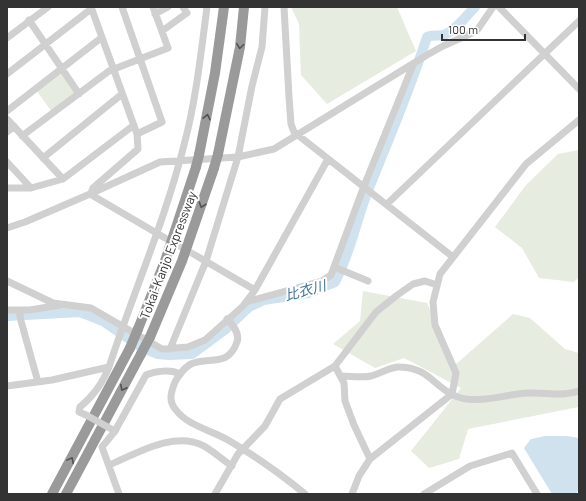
<svg xmlns="http://www.w3.org/2000/svg" width="586" height="501" viewBox="0 0 586 501" font-family="Barlow,'Noto Sans JP',sans-serif">
<style>
.green{fill:#e6ecdf}
.water{fill:#cfe2ee}
.lines{fill:none;stroke-linecap:round;stroke-linejoin:round}
.river{stroke:#cfe2ee;stroke-width:10}
.minor-tunnel{stroke:#d6d6d6;stroke-width:7;stroke-dasharray:7 3.5;stroke-linecap:butt}
.minor{stroke:#d0d0d0;stroke-width:7}
.highway{stroke:#9a9a9a;stroke-width:10}
.minor-bridge{stroke:#d0d0d0;stroke-width:7}
.highway-bridge{stroke:#9a9a9a;stroke-width:10}
.oneway{stroke:#525252}
.labels{text-anchor:middle;dominant-baseline:central;stroke-width:4;stroke-linejoin:round;paint-order:stroke}
.street-label{font-size:13px;fill:#333;stroke:#fff}
.water-label{font-size:14px;font-style:italic;fill:#3f7597;stroke:#fff}
</style>
<rect width="100%" height="100%" fill="#fff"/>
<!-- green -->
<path class="green" d="M291,7H397L416,51L327,104L301,75L299,24Z
M62,70L77,93L52,112L36,90Z
M579,150V277L574,282L539,278L522,248L495,227L526,185L558,154Z
M363,291L427,303L455,365L513,314L530,318L565,349L579,353V407L468,429L459,459L429,468L411,451L461,388L404,358L375,368L333,344L360,321Z"/>
<!-- water -->
<path class="water" d="M545,436H567L579,438V488L576,494H552L524,448L531,439Z"/>
<g class="lines">
<!-- river -->
<path class="river" d="M7,316L80,312L103,321L143,348L158,354L169,355L192,354L226,329L249,307L264,300L308,293L335,282C350,254 356,222 367,193C388,141 410,90 427,37C433,34 440,37 446,34C458,28 466,16 475,7"/>
<!-- minor-tunnel -->
<path class="minor-tunnel" d="M169,240L195,255"/>
<!-- minor -->
<path class="minor" d="M91,7L137,134L138,149L93,188L91,193
M122,7L162,122L137,134
M284,7L289,97L291,124L294,132L453,257
M499,7L579,89
M155,14L168,7
M29,20L79,94
M162,31L187,13L183,7
M7,38L48,7
M7,74L91,9
M7,111L101,38
M7,119L63,179
M7,132L14,126
M22,136L109,71L168,48L153,7
M43,158L122,94
M7,162L31,188
M7,188H31L63,179L134,125
M90,194L165,238
M387,204L579,21
M7,228L25,222L90,194L160,162L238,157L274,149L427,55L443,46L472,33L478,29L493,7
M195,255L255,290
M334,267L368,281
M7,281L53,303L91,308L162,349L188,347L205,340L243,306L255,290L328,159
M246,302L322,281L331,275L364,186L413,65
M7,310H30L60,305
M19,310L21,321L38,382
M227,319C233,325 240,333 237,342C228,368 209,356 191,364C185,367 178,376 175,382C171,392 168,401 176,410C188,426 211,430 228,440C255,456 281,474 305,494
M170,349L206,261L238,157L252,86L262,47L265,7
M335,366L344,383L345,401L354,425L370,459
M341,376C350,376 362,378 371,376C380,374 391,366 400,367C428,368 432,384 453,395C474,406 505,394 528,393C545,392 563,397 579,391
M7,386L52,380L109,367
M86,415L79,412L80,407C94,395 102,384 109,367C133,293 165,221 184,145C196,100 201,53 207,7
M109,465C136,454 174,430 204,446C214,452 223,460 232,466
M119,494L102,447L115,431L146,375C155,371 171,369 180,374
M215,494L238,454L265,426L280,399L335,366L376,312L396,296L413,284L425,281L437,285
M352,494L359,476L370,459L452,394L456,373L435,325L433,302L440,274L526,164L579,120
M424,494L470,466L512,453L537,494"/>
<!-- highway -->
<path class="highway" d="M218,154L240,47L244,7
M199,155L215,73L224,7
M138,329L165,261L196,167
M150,337L182,261L214,168
M52,494L130,348
M66,494L141,354"/>
<!-- minor-bridge -->
<path class="minor-bridge" d="M86,415L115,431"/>
<!-- highway-bridge -->
<path class="highway-bridge" d="M196,167L199,155
M214,168L218,154
M130,348L138,329
M141,354L150,337"/>
</g>
<!-- one-way arrows -->
<defs><path id="oneway-chevron" d="M-2-3.5L2.5 0L-2 3.5" fill="none" stroke-width="1.6" stroke-linecap="round" stroke-linejoin="round"/></defs>
<g class="oneway">
<use href="#oneway-chevron" transform="translate(240 46) rotate(98)"/>
<use href="#oneway-chevron" transform="translate(207 117) rotate(-78)"/>
<use href="#oneway-chevron" transform="translate(202 205) rotate(109)"/>
<use href="#oneway-chevron" transform="translate(123 388) rotate(117)"/>
<use href="#oneway-chevron" transform="translate(71 460) rotate(-62)"/>
</g>
<g class="labels">
<!-- street labels -->
<g class="street-label">
<text transform="translate(168 255) rotate(-69)">Tokai-Kanjo Expressway</text>
</g>
<!-- water labels -->
<g class="water-label">
<text transform="translate(305 290) rotate(-15)">比衣川</text>
</g>
</g>
<!-- border -->
<rect width="586" height="501" fill="none" stroke="#333333" stroke-width="16"/>
<!-- scale -->
<path d="M442 34v6h83v-6" fill="none" stroke="#333333" stroke-width="2"/>
<text x="448" y="34" font-size="12" fill="#333333" stroke="#ffffff" stroke-width="3" paint-order="stroke">100 m</text>
</svg>
